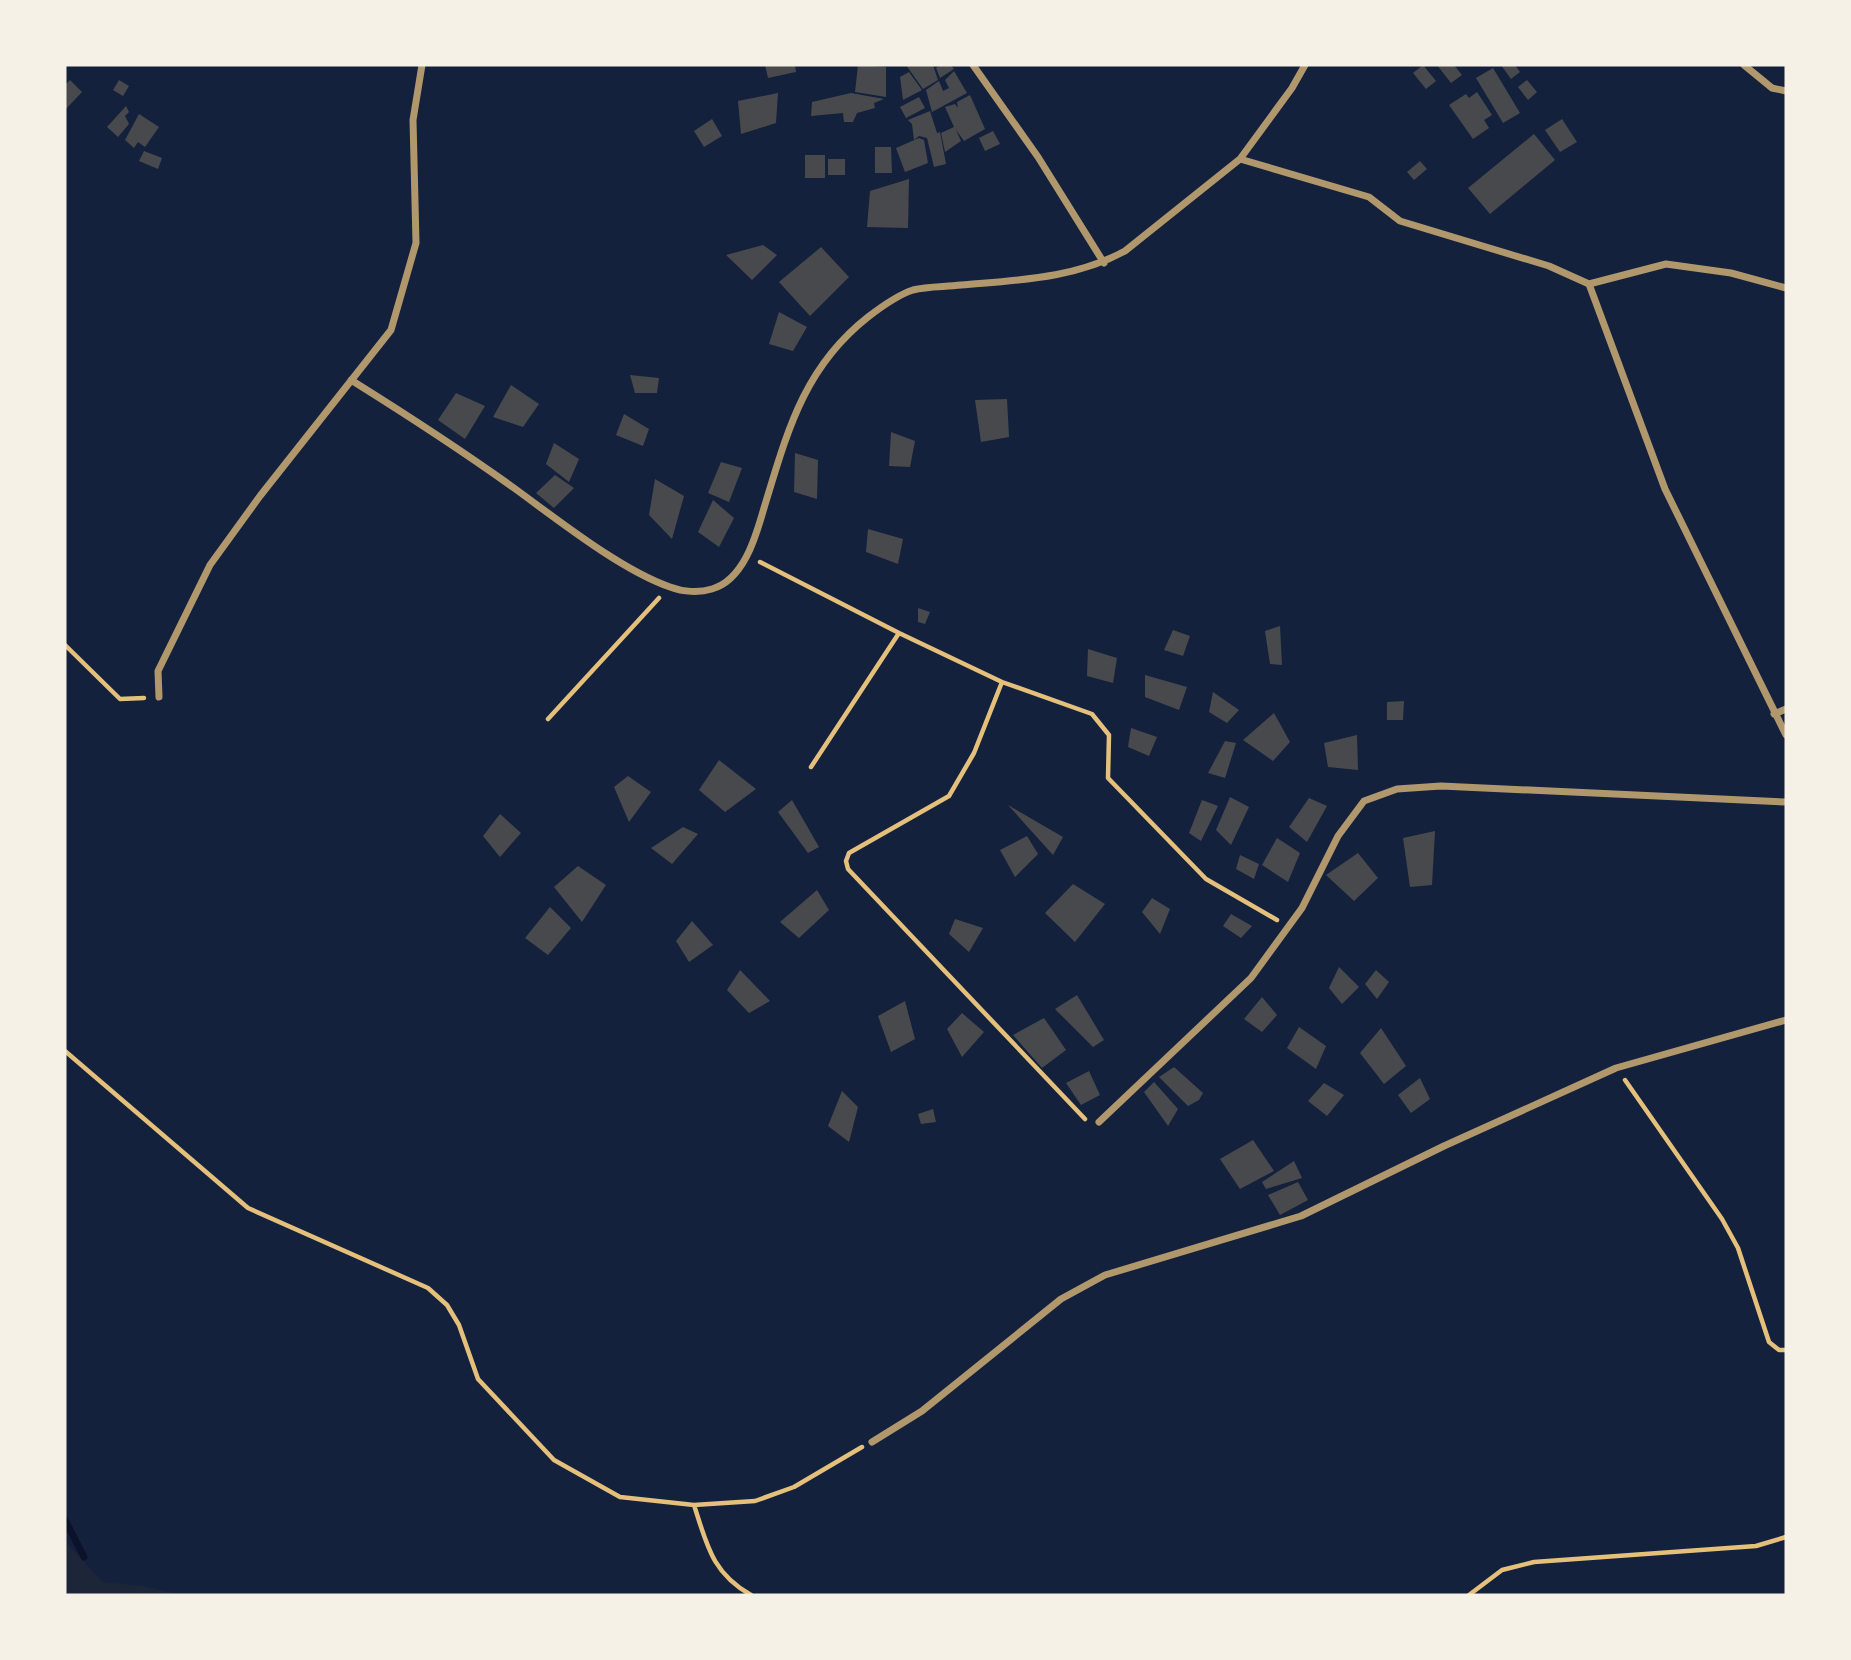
<svg xmlns="http://www.w3.org/2000/svg" width="1851" height="1660" viewBox="0 0 1851 1660" font-family="Figtree,sans-serif">
<style>
.green{fill:#1d2539}
.lines{fill:none;stroke-linecap:round;stroke-linejoin:round}
.stream{stroke:#0b132b;stroke-width:7}
.building{fill:#48494c}
.path{stroke:#e5c07b;stroke-width:4.5}
.minor{stroke:#b1986c;stroke-width:7}
</style>
<rect width="100%" height="100%" fill="#14213d"/>
<!-- green -->
<path class="green" d="M65,1541L102,1582L143,1586L181,1595H65Z"/>
<g class="lines">
<!-- stream -->
<path class="stream" d="M65,1520L84,1557"/>
</g>
<!-- building -->
<path class="building" d="M765,65H795L796,72L768,78Z
M858,65L886,67V97L855,92Z
M906,65H933L938,80L923,89Z
M940,65H951L954,69L940,78L936,68Z
M1423,65L1436,81L1426,89L1413,73Z
M1437,65H1454L1462,75L1451,83Z
M1501,65H1515L1520,72L1511,79Z
M1493,68L1520,113L1503,123L1476,78Z
M954,71L967,93L932,112L926,90L939,81L943,91L949,88L945,80Z
M909,72L922,90L903,100L900,77Z
M70,80L82,92L65,110V85Z
M119,80L129,86L123,96L113,90Z
M1527,80L1537,92L1528,100L1518,87Z
M1477,92L1492,115L1484,120L1489,128L1473,139L1449,105L1466,94L1469,98Z
M778,93L776,123L741,134L738,101Z
M851,93L884,99L874,103L875,108L857,113L853,122H844L843,113L811,116L812,102Z
M970,95L985,129L964,141L956,130L961,141L945,152L941,133L954,127L945,107L955,104L958,108L957,102Z
M919,97L925,108L906,118L900,107Z
M126,106L129,112L125,116L129,124L118,137L107,127Z
M930,111L937,133L940,132L946,164L934,167L927,138L919,136L914,140L912,124L908,120Z
M139,114L159,127L145,147L138,142L134,148L125,140Z
M712,119L722,136L704,147L694,131Z
M1562,119L1577,142L1560,152L1545,130Z
M993,131L1000,144L985,151L979,138Z
M1534,134L1555,160L1490,214L1468,188Z
M919,138L924,140L928,163L905,172L896,148Z
M875,147H891L892,173H875Z
M144,151L162,158L158,169L139,161Z
M805,155H825V178H805Z
M828,159H845V175H828Z
M1420,161L1427,169L1414,180L1407,172Z
M909,179L908,228L867,227L870,191Z
M763,245L777,255L752,280L726,255Z
M821,247L849,277L810,316L779,282Z
M779,312L807,327L793,351L769,344Z
M630,375L659,378L657,393H635Z
M511,385L539,404L523,427L493,417Z
M456,393L485,406L465,439L438,420Z
M1007,399L1009,437L981,442L975,400Z
M624,414L649,429L643,446L616,435Z
M891,432L915,441L910,467L889,466Z
M554,443L579,459L569,482L546,464Z
M795,453L818,460L817,499L794,492Z
M721,462L742,468L729,502L708,493Z
M555,475L574,488L554,508L536,493Z
M655,479L684,496L672,539L649,515Z
M713,500L734,518L719,547L698,532Z
M868,529L903,539L898,564L866,552Z
M918,608L930,612L925,624L918,622Z
M1280,626L1282,665L1270,664L1265,631Z
M1173,630L1190,636L1183,656L1164,650Z
M1088,649L1117,658L1113,683L1087,676Z
M1145,675L1187,687L1179,710L1145,697Z
M1213,692L1239,710L1227,723L1209,712Z
M1404,701L1403,720H1387V702Z
M1274,713L1290,742L1273,761L1243,740Z
M1131,728L1157,737L1149,756L1128,747Z
M1357,735L1358,770L1328,767L1324,743Z
M1225,741L1236,743L1225,778L1208,773Z
M719,760L756,789L725,812L699,790Z
M628,776L651,792L629,822L614,787Z
M1230,797L1249,807L1231,845L1216,830Z
M1309,798L1327,806L1307,842L1289,827Z
M792,800L819,847L808,853L778,812Z
M1202,800L1218,806L1201,841L1189,833Z
M1008,805L1063,837L1053,855Z
M500,814L521,833L500,857L483,836Z
M683,827L698,834L672,864L651,848Z
M1435,831L1432,885L1410,887L1403,838Z
M1027,836L1038,854L1015,877L1000,850Z
M1277,838L1300,853L1288,882L1262,865Z
M1358,853L1378,878L1354,901L1326,875Z
M1240,855L1259,864L1254,879L1236,869Z
M578,866L606,885L582,922L554,887Z
M1073,884L1105,904L1075,942L1045,913Z
M817,890L829,910L799,938L780,922Z
M1152,898L1170,909L1160,934L1142,912Z
M550,907L571,928L548,955L525,938Z
M1231,914L1252,926L1241,938L1223,926Z
M955,919L983,928L969,952L949,934Z
M692,921L713,945L689,962L676,941Z
M1339,967L1359,987L1342,1004L1329,988Z
M740,970L770,1001L749,1013L727,990Z
M1376,970L1389,982L1377,999L1365,984Z
M1077,995L1104,1040L1093,1047L1055,1009Z
M1262,997L1277,1015L1262,1032L1244,1019Z
M905,1001L915,1039L891,1052L878,1016Z
M962,1013L984,1032L962,1057L947,1029Z
M1044,1018L1066,1050L1042,1068L1013,1035Z
M1299,1027L1326,1046L1316,1069L1287,1048Z
M1381,1028L1406,1066L1384,1084L1360,1053Z
M1174,1067L1203,1093L1199,1100L1188,1106L1159,1077Z
M1089,1071L1100,1095L1081,1105L1066,1083Z
M1420,1078L1430,1099L1411,1113L1398,1095Z
M1154,1082L1178,1109L1168,1126L1144,1092Z
M1324,1083L1344,1095L1327,1116L1308,1101Z
M842,1091L858,1107L849,1142L828,1126Z
M933,1109L936,1122L921,1124L918,1114Z
M1253,1140L1274,1171L1240,1189L1220,1159Z
M1294,1161L1302,1178L1266,1189L1262,1182Z
M1298,1182L1308,1200L1280,1215L1268,1195Z"/>
<g class="lines">
<!-- path -->
<path class="path" d="M760,562L899,633L811,767
M899,633L1002,682L1092,714L1109,735L1108,778L1206,879L1277,920
M65,645L120,699L144,698
M1002,682L974,753L949,796L849,853L846,861L848,869L1085,1119
M548,719L659,598
M65,1051L248,1208L428,1288L447,1305L459,1325L478,1379L554,1460L620,1497L694,1505L755,1501L794,1487L862,1447
M1625,1080L1722,1219L1738,1248L1769,1342L1779,1350H1786
M694,1505C707,1545 712,1573 751,1595
M1469,1595L1502,1570L1534,1562L1756,1546L1786,1537"/>
<!-- minor -->
<path class="minor" d="M973,65L1038,157L1104,263
M1744,65L1772,88L1786,91
M1240,159L1369,197L1400,221L1549,266L1589,284L1665,489L1786,735
M1589,284L1666,264L1731,273L1786,288
M351,380C407,415 461,450 514,488C558,520 621,570 670,587C683,592 699,593 712,589C744,580 756,536 764,508C787,433 803,368 868,317C881,307 897,295 913,290C928,286 945,287 961,285C1017,280 1074,279 1125,251L1240,159L1292,88L1305,65
M159,697L158,671L210,565L260,496L391,330L416,243L413,120L422,65
M1774,714L1786,709
M1099,1122L1251,978L1302,908L1338,836L1364,801L1397,789L1441,786L1786,802
M872,1442L922,1411L1061,1299L1105,1275L1301,1216L1444,1146L1616,1068L1786,1020"/>
</g>
<!-- border -->
<rect width="1851" height="1660" fill="none" stroke="#f6f1e7" stroke-width="133"/>
</svg>
